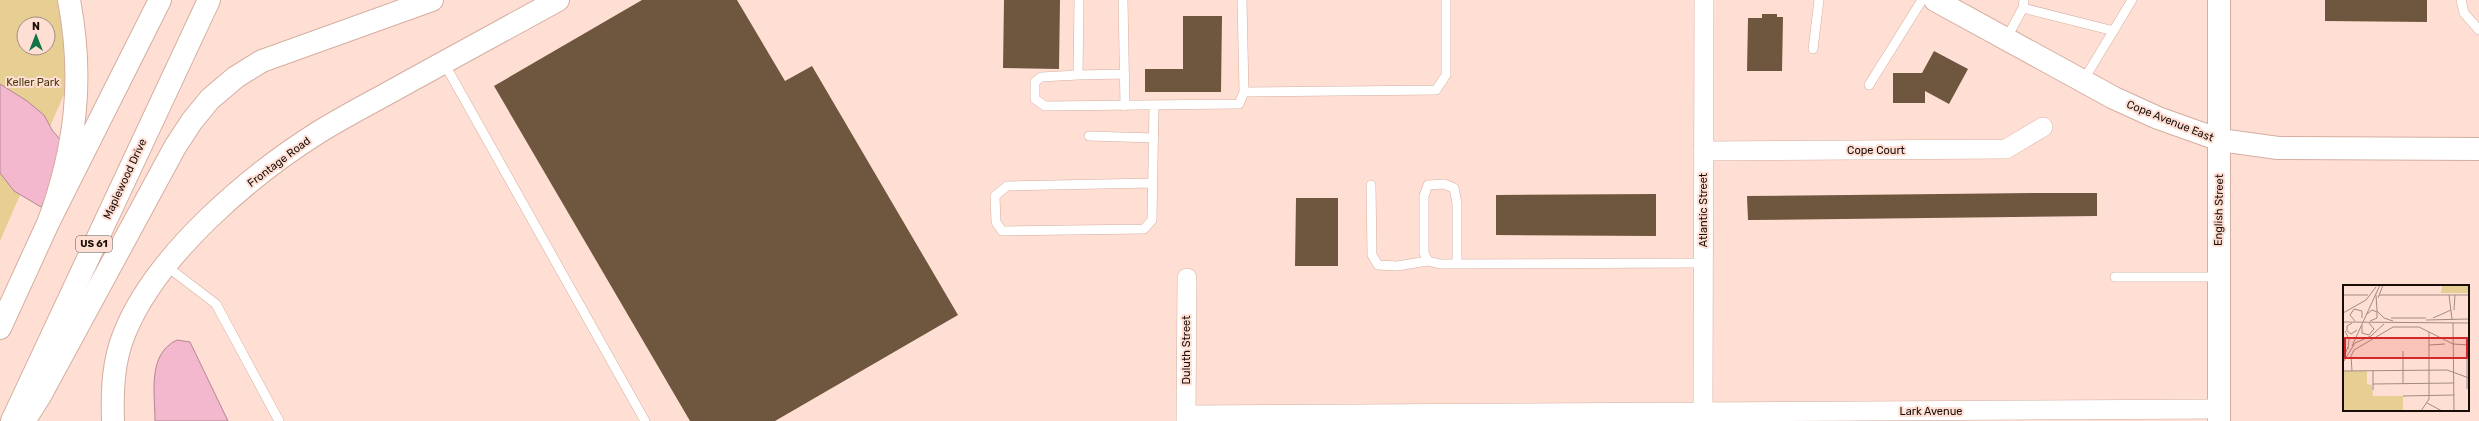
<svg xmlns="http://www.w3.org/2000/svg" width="2479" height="421" viewBox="0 0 2479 421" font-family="Rubik,sans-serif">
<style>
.green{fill:#e7cf94;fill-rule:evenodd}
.water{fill:#f4b8ce;stroke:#b28593}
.building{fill:#6f563e}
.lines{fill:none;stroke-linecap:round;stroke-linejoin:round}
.service-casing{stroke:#d4aea0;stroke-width:10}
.minor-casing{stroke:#d4aea0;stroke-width:20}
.tertiary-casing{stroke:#d4aea0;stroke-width:24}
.primary-casing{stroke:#d4aea0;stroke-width:24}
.motorway-casing{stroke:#d4aea0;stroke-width:24}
.service{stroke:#fff;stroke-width:9}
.minor{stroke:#fff;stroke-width:19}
.tertiary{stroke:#fff;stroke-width:22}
.primary{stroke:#fff;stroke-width:22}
.motorway{stroke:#fff;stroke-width:22}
.labels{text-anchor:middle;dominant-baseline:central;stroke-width:4;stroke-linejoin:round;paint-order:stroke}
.shield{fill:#ffdfd3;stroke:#5e4c45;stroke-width:1}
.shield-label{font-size:10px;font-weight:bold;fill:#190d08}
.park-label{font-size:11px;fill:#48390e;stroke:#ffdfd3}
.street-label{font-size:11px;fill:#190d08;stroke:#ffdfd3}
.inset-road{fill:none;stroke:#a38b82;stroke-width:1}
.view{fill:#d62828;fill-opacity:0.15;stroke:#d62828;stroke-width:2}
.inset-edge{fill:none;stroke:#190d08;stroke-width:2}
</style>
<rect width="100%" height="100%" fill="#ffdfd3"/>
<!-- green -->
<path class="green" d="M0,0H62L75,69L0,241ZM24,24H48V48H24Z"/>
<!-- water -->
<path class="water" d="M0,84L27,101L44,115L52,130L69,150L41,207L14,191L0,173Z
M177,340L190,342L228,421H155C155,393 147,354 177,340Z"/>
<!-- building -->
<path class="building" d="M642,0H737L785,81L812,66L958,315L775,421H690L494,86Z
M1004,0H1060L1059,69L1003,68Z
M2325,0H2427V22L2325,21Z
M1762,14H1777V17H1783L1782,71H1747L1748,18H1762Z
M1183,16H1222L1221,92H1145V69H1183Z
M1934,51L1968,69L1949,104L1925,91V103H1893V73H1922Z
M2043,193H2097V216L1748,220L1747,196Z
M1656,194V236L1496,235V195Z
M1296,198H1338V266H1295Z"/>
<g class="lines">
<!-- service casing -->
<g class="service-casing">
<path id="service" d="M1079,0L1078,75L1041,77L1035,82V99L1045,106L1239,104L1244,92L1242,0
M1123,0L1125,106
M2461,0L2464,13L2479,30
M2023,8L2114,31
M2006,39L2023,8L2024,0
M1813,49L1819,0
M444,63L645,421
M1078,75L1125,74
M2083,81L2132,0
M1869,85L1922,0
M1244,92L1436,90L1446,75V0
M1089,136L1154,138
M1152,183L1007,186L995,196L996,222L1002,231L1144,229L1152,220L1154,106
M1371,185L1372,255L1378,265L1397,266L1428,261
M1457,264V203L1454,188L1444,184L1428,185L1424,196V253L1428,261L1440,264L1703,263
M165,265L216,304L279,421
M2115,277H2219"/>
</g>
<!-- minor casing -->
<g class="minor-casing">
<path id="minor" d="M1703,151L2006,149L2043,127
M1186,415L2219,409
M1186,421L1187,278
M1703,421L1704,0"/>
</g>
<!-- tertiary casing -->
<g class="tertiary-casing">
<path id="tertiary" d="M1935,0L2114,98L2158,118L2220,140L2278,148L2479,149
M113,421C112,391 113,360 125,332C157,254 249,176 319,132C348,114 380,98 410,81C459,54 508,27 558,0
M2219,421V0"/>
</g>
<!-- primary casing -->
<g class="primary-casing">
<path id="primary" d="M0,328L49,221L160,0
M12,421L209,0"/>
</g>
<!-- motorway casing -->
<g class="motorway-casing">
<path id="motorway" d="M49,221C76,146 84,79 69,0
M24,421L40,396L175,147L192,121L210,99L236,77L262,61L432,0"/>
</g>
<!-- service -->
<use href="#service" class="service"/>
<!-- minor -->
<use href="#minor" class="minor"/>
<!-- tertiary -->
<use href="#tertiary" class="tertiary"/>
<!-- primary -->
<use href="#primary" class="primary"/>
<!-- motorway -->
<use href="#motorway" class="motorway"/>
</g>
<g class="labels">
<!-- shield labels -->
<rect class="shield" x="76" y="236" width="36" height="16" rx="3"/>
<g class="shield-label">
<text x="94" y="244">US 61</text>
</g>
<!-- park labels -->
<g class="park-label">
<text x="33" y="82">Keller Park</text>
</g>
<!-- street labels -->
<g class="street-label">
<text transform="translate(2170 121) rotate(22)">Cope Avenue East</text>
<text x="1876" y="150">Cope Court</text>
<text transform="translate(279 162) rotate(-37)">Frontage Road</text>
<text transform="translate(125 179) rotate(-65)">Maplewood Drive</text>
<text transform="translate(1703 210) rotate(-90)">Atlantic Street</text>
<text transform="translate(2219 210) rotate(-89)">English Street</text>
<text transform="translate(1186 350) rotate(-90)">Duluth Street</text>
<text x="1931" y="411">Lark Avenue</text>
</g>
</g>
<!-- overview -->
<g transform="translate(2343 285)">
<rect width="126" height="126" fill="#ffdfd3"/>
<path d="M99,0H126V8H98ZM0,86H24V99L29,100L30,111H60V126H0Z" fill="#e7cf94"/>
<path class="inset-road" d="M0,10H25M33,10L34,26L41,33L50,36M36,10H126M106,10L109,34M35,13L40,0M111,25L112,10M0,28L23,15L33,2M24,29L29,25L34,27V33L27,36M48,33H83M90,33L108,25M83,35L126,34M12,36L7,30L11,24L19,26V33M0,37L126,38M9,38L4,41V46L8,49L14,45M110,38L111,126M19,40V48L26,50L31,44L26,38M2,46L6,54L5,64M86,60L102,59M9,61L37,0M60,66V98M60,73H111M0,74L5,62M1,76L12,58L28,51L41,39M0,86L104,85L126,93M9,86L8,71L11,65L50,42H76L110,59L126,60M30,86V105M30,99L111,98M124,104V73M60,111L111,110M84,118L99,126M78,126L86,114V47"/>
<path class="view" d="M2,53H124V73H2Z"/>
<rect width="126" height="126" class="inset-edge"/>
</g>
<!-- north arrow -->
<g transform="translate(36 36)"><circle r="19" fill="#ffdfd3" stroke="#a38b82"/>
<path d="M0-3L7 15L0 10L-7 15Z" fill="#127349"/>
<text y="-6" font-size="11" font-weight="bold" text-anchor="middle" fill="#190d08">N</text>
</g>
</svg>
